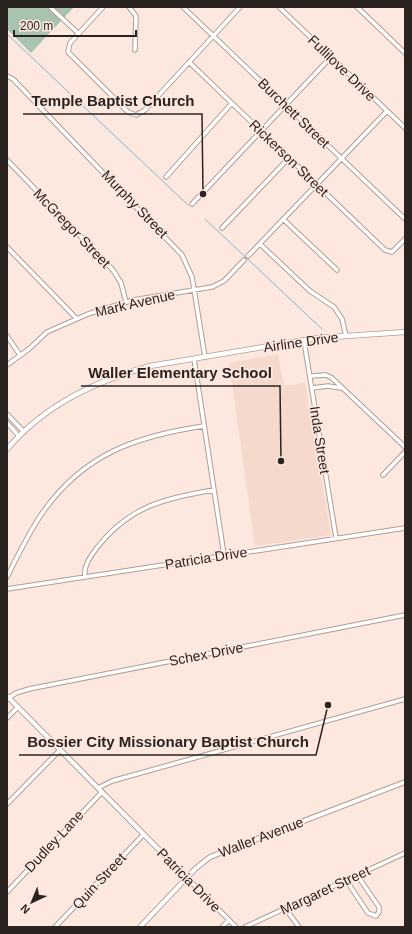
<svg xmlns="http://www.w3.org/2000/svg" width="412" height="934" viewBox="0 0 412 934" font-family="Helvetica,sans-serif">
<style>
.built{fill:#f6d9cd}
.green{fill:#a9c4ae}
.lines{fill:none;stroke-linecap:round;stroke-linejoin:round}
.stream{stroke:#87b5cb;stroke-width:1}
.minor-casing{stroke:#b09d95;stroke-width:5.5}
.tertiary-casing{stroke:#b09d95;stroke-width:6}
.secondary-casing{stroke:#b09d95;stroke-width:6}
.minor{stroke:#fff;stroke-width:3.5}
.tertiary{stroke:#fff;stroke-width:4}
.secondary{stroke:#fff;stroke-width:4.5}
.labels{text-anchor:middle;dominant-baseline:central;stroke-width:3;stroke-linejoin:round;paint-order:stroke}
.street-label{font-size:14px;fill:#2b2320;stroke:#fde8df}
.leader{fill:none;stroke:#2b2320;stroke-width:1.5}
.callout-dot{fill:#2b2320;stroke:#fde8df;stroke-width:1.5}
.callout-label{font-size:15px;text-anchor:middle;font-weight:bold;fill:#2b2320;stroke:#fde8df;stroke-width:3;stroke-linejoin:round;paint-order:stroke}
</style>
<rect width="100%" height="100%" fill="#fde8df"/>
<!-- built -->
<path class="built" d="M278,354L284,386L305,383L331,535L255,546L229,363Z"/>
<!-- green -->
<path class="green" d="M7,7H74L31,53L7,29Z"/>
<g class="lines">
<!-- stream -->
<path class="stream" d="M7,34L188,205
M205,219L322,329"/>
<!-- minor casing -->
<g class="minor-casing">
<path id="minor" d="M50,7L79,34
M103,7L70,43L68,52L128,112L136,115L145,110L240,7
M129,7L136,16L135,50
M183,7L405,219
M279,7L405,128
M357,7L405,53
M189,62L385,250L392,252L405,239
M7,76L13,79L182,255L192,277L205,357
M7,160L113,270L121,283L126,302
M166,177L232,103
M192,204L331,57
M283,219L337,270
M222,228L289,158
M260,244L310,291L334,307L342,319L346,336
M7,247L76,318
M248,256L387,111
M7,336L20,355
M304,341L336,538
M194,359L224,555
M7,365L29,349L47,332L88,314L133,300L212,287L224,281L244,260
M310,376L326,375L332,378L405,447
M312,388L328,386L341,388
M7,414L24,432
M7,423L19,436
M383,475L405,452
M7,577C18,555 29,532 43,512C84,454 136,436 204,426
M85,577C83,567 90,557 96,549C128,507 164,498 214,490
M7,589L405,528
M9,698L16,693L29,689L405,615
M7,718L18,707
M98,788L112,781L405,699
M7,804L60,750
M186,877L236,927
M346,880L368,913L376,916L379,912V907L357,875
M7,892L102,792
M285,908L299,927
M55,927L143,835
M222,927L229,920
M245,927L405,853"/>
</g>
<!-- tertiary casing -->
<g class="tertiary-casing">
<path id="tertiary" d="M7,696L186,877
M140,927L195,869L210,857L405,782"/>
</g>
<!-- secondary casing -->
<g class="secondary-casing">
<path id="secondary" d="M7,449C45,405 95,381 150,366L317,338L405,332"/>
</g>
<!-- minor -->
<use href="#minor" class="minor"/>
<!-- tertiary -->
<use href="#tertiary" class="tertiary"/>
<!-- secondary -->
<use href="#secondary" class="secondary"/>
</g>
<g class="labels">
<!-- street labels -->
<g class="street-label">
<text transform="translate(342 68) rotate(44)">Fullilove Drive</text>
<text transform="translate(294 113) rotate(44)">Burchett Street</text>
<text transform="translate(289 158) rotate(44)">Rickerson Street</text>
<text transform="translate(135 204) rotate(46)">Murphy Street</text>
<text transform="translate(72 228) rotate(46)">McGregor Street</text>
<text transform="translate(135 303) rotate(-13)">Mark Avenue</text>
<text transform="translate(301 342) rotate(-8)">Airline Drive</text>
<text transform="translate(320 440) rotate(81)">Inda Street</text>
<text transform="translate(206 558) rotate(-9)">Patricia Drive</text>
<text transform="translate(206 654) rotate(-11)">Schex Drive</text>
<text transform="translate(261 837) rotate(-21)">Waller Avenue</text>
<text transform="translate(54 841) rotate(-47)">Dudley Lane</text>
<text transform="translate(189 880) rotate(45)">Patricia Drive</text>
<text transform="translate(99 881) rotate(-47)">Quin Street</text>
<text transform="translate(325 890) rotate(-25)">Margaret Street</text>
</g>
</g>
<!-- callouts -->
<path class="leader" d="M203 194L202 114H23M281 461L280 386H81M328 705L316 755H19"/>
<g class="callout-dot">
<circle cx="203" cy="194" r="4"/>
<circle cx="281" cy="461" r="4"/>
<circle cx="328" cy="705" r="4"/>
</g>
<g class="callout-label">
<text x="113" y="106">Temple Baptist Church</text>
<text x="180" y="378">Waller Elementary School</text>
<text x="168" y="747">Bossier City Missionary Baptist Church</text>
</g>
<!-- border -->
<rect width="412" height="934" fill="none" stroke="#2b2320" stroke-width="16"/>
<!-- north arrow -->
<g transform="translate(32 902) rotate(224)" stroke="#fde8df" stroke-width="3" paint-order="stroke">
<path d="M0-3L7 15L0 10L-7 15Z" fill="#2b2320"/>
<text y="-6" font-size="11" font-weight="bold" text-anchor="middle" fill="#2b2320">N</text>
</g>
<!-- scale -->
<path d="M14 30v6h122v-6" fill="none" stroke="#2b2320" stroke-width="2"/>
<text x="20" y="30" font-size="12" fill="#2b2320" stroke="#fde8df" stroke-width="3" paint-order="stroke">200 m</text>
</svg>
